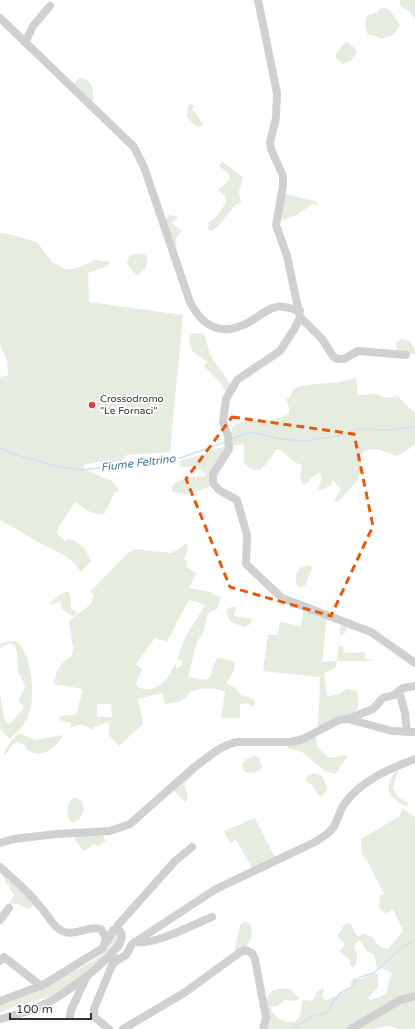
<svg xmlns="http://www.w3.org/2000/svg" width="415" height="1029" viewBox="0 0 415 1029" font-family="'Varela Round',sans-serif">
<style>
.green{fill:#e6ecdf;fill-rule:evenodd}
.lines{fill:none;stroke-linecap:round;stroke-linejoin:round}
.stream{stroke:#cfe2ee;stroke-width:1.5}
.minor{stroke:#d0d0d0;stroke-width:8}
.marked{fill:none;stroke:#e8590c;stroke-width:3;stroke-dasharray:8 5;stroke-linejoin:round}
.poi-dot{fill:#e63946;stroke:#fff;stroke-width:1.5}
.labels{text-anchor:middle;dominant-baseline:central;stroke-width:4;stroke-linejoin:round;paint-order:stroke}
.poi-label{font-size:10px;fill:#333;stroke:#fff;text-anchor:start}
.water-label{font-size:11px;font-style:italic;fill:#3f7597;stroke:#fff}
</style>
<rect width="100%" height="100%" fill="#fff"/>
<!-- green -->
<path class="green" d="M400,0H415V19L409,11L400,6Z
M382,8L389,9L400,25L393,35L381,39L376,36L368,35C365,28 364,20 369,14L376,13Z
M345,42L349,43L357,51L352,60L343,64L336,58V54Z
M79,78C91,78 94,89 93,100L91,101L73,85Z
M191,104L194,106L192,109L204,125L197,127L187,117L188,106Z
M222,161L243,177L239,192L241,202C226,209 226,224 211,231L208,229L209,222L215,218L226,203L225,196L218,190L230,179L228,173L219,166Z
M285,194L315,201L320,205L312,204L297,215L277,222Z
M169,215L178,217L172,223L174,226L181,229V232L176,238L177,245L175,248L165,220Z
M0,233C7,232 28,240 37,242L52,262L65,269H75L95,260L111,262L107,266L88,273L89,302L183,315L170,452L127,455L121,462H96L84,465V469L112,481L120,491L115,492L105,513L101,515L88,511L75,502L58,528L57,533L66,542L67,539C81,541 85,548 91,561L81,572C71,555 55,551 38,542C26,535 13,527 0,520V377L8,375L7,361L0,344Z
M135,254H144L148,258C147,265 144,274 136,275L127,263L129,256Z
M200,333H203C207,341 208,350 212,358C218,368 227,376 231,388L227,394L220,382L204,366L207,362L192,351L189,339L191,334Z
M401,339C411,340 415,345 415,354L398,353L396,343Z
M356,377L358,395L376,394L386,398L397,396L415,413V444L405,452L397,456L378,449L366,450L362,454L359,479L339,501L333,502L341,489L333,480L330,486L322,490L318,489L322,478L319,473L313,476L309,482L303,484L300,479L302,465C292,463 287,453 278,449C267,458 262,482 244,463V446L242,444L232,446C226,414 247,423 268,420C275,420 283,417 289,413V408L286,398L289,399L293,389C313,381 336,386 356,377Z
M227,445L211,486C203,490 181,498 172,491V487C175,479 199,475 207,476L195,466L180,467L179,461L204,454Z
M187,543L188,550L184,560L188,561L186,567L196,573L189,588L210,592L221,598L217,609L210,612L207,616L204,631L196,644L188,678C196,677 202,682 210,678L214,663L218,658L230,660L235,663L234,670L226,684L235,687L241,695L253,699L255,703L253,707L247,703L240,704V718H221L225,692C216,686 199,689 189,692L187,697L179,702L165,704L162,693L138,699L143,724L119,746L108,734L110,725L108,722L94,727L91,730C85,723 79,723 71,728V723L59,720L61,716L76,715L83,689L54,684C55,672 61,662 72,656L73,648L69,621L91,604L94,594L90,592L128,553L136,549L172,553ZM191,600L205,605L186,636L177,659L182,660V665L177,669L175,664C169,678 156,696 138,687L136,684L142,669L136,664L155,638L167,642L188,601ZM97,704H111L112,717H97Z
M309,565L313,568C309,573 308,581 304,587H298C293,577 296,566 309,565Z
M67,591L70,595L71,609L78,612L74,616L70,615L62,609L60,601L52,605L49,604L58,596Z
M233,607H236L234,616L253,619L249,625L244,627L231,622L226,613L228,608Z
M304,607L327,616L322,662L337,661L341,623L348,625L345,633L340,636L339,646L344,647L343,653L365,652V659L375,661H337L336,667L324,674L327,696L340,694L346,689L354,690L358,694V708L355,712L318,728L320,677L263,671L268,635H278L280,622L301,626Z
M10,641L18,642C33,658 37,702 26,721C22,728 15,733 10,739L0,729V694L4,718L8,724L12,722L24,707L18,700L24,690L25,685L18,671L17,652L14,644L10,643L0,648V644Z
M19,733L36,740L63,735C55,749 42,760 26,749V746L18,742C11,743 10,753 3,755L10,742Z
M315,735L318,748L329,758L348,755C346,759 338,770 335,774L325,771L302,752L288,748V745Z
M255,756L260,759L262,768C257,773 250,774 244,771L242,764L245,760Z
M196,767V772L185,783C184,791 192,798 183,804L184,801L172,788Z
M398,769L393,788L398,797L408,803L407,807C387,797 382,788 398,769Z
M315,773L322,776L327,787L326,792L321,797L317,794L313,786L305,780L308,775Z
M74,797L82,801L84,810L79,820L71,823C66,816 66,802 74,797Z
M402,808L415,817V995L350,1029H266L267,998C271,989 282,987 291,989L299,998L295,1001L285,1000L276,1007L270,1006C271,1016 289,1028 298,1019C302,1014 301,1006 303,1000L313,1001C317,995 315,990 324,988L322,996L325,1000C332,999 343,992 351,989V981L354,978L359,980L373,974H378V987L368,998L371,1000L386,994L389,981L392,973L384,969L377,968L374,954L367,951L360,940L356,943L354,947L357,954L356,964L353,967L350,966V960L339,951L345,945L337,936L345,924L350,923L354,929V932L359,937L362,934C370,934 375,939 378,946L388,949L403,931L393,909L386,914L379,908L380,896L384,894L368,862L362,854L361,839L400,816Z
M255,818L276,859L253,870L238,843L235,840L230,843L224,831Z
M102,834L106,841L98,846L94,844L84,851L74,839L78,836Z
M0,872L34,903L29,909L18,904H9L14,895Z
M245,921L251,925C254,943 248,945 234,954L240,925Z
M115,933L120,934L113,951L75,982L49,997L16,1006L0,1013V1003C23,993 97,966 109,947C112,943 113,937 115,933Z
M415,998V1029H399L389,1026L373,1029H354L400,1001Z"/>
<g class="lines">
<!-- stream -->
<path class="stream" d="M230,439L250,432L281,439L305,441L341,435L358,429L389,430L415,427
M0,448L20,456L60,467L83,470L180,458L225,442
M292,1029L313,1016L326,1013L340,993L352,987L360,977L374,973L401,948L415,940"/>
<!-- minor -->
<path class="minor" d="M258,0L277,93L276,118L270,142L271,149L283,176V186L276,225L287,256L300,317L295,328L280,351L237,380L226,399L223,422L228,436L229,449L213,474V483L219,490L237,500L247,535L246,564L282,598L371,632L415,663
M0,18L134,147L144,167L190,302C204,329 224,337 251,321C259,316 267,309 276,307C283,305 292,309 300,311
M25,43L33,26L50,6
M300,317L322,339L333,356L337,359H344L358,351L406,355
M399,691L405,713L407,732
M348,719L373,709L383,698L394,695L403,688L415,686
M0,843L14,839L56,834L110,831L130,824L192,769L216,751L225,746L236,742H291L303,739L339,720L348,719L392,731L415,732
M0,867C18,883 35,898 49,918C53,924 58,930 65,932C78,936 88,925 101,929L106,938L103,948L43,985L0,1001
M0,920L9,908
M116,929L118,925L175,861L192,847
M107,942L113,930H119C124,935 121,941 118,947
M135,942C156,945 192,925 212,917
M0,961L4,957L41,986
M113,963L126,955L132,944L216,889L315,842C321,838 329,834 333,828C338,821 339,811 345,803C362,780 389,769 415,759
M70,1016L71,1010L87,976
M0,1019C12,1016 24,1013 36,1008C61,998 105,965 120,943
M109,1029L94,1017V1009L115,958
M123,1029L184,993L239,953L245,950L252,953L255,959L266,1018L263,1029
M351,1029L400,1000L415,996"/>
</g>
<!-- marked area -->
<path class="marked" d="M232,417L354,434L373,526L331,616L230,587L186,479Z"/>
<!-- markers -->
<circle class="poi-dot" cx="92" cy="405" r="4"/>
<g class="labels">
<!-- poi labels -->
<g class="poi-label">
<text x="100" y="399">Crossodromo<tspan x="100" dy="12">"Le Fornaci"</tspan></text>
</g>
<!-- water labels -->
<g class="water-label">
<text transform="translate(138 463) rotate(-7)">Fiume Feltrino</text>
</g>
</g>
<!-- scale -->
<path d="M10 1013v6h81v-6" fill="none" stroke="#333333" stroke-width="2"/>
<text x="16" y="1013" font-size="12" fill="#333333" stroke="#ffffff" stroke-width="3" paint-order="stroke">100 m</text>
</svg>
